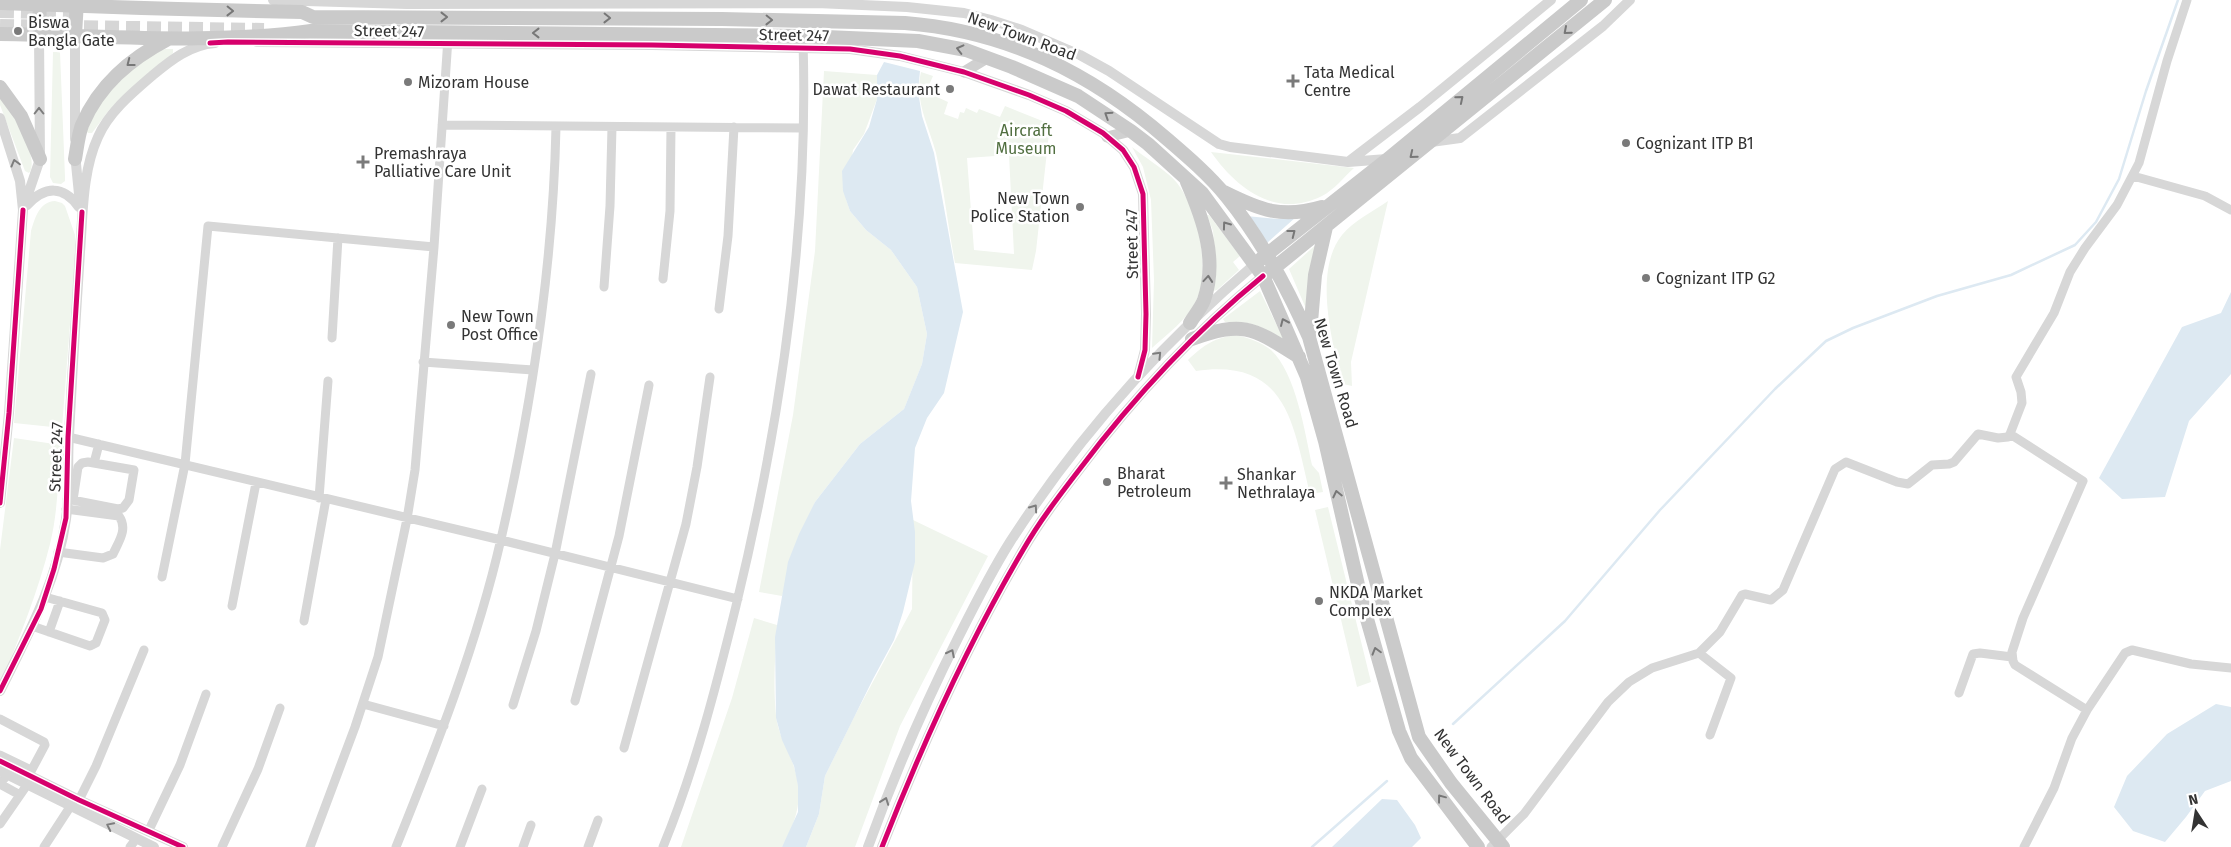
<svg xmlns="http://www.w3.org/2000/svg" width="2231" height="847" viewBox="0 0 2231 847" font-family="'Fira Sans',sans-serif">
<style>
.green{fill:#f0f5ed;fill-rule:evenodd}
.water{fill:#dde9f2}
.lines{fill:none;stroke-linecap:round;stroke-linejoin:round}
.stream{stroke:#dde9f2;stroke-width:2.5}
.primary-tunnel{stroke:#d6d6d6;stroke-width:14;stroke-dasharray:14 7;stroke-linecap:butt}
.minor{stroke:#d7d7d7;stroke-width:9}
.tertiary{stroke:#d7d7d7;stroke-width:10}
.secondary{stroke:#d0d0d0;stroke-width:11}
.primary{stroke:#cacaca;stroke-width:14}
.cycleway-casing{stroke:#fff;stroke-width:8}
.cycleway{stroke:#d6006c;stroke-width:5}
.oneway{stroke:#777}
.oneway2{stroke:#7d7d7d}
.poi-dot{fill:#7a7a7a;stroke:#fff;stroke-width:2}
.labels{text-anchor:middle;dominant-baseline:central;stroke-width:5;stroke-linejoin:round;paint-order:stroke}
.poi-label{font-size:16px;fill:#333;stroke:#fff;text-anchor:start}
.street-label{font-size:16px;fill:#333;stroke:#fff}
.park-label{font-size:16px;fill:#516f40;stroke:#fff}
</style>
<rect width="100%" height="100%" fill="#fff"/>
<!-- green -->
<path class="green" d="M165,49H173V53L109,110L92,133H88L86,131C90,123 92,113 97,106C112,82 138,58 165,49Z
M53,52H60L65,177V181L61,184L53,183L50,177Z
M824,71L877,75V99L864,134L853,150L846,199L850,211L866,230L891,250L917,287L927,334L922,364L904,409L860,444L815,502L782,596L759,592L793,415L815,251Z
M921,72L933,76L926,92L948,102L944,114L958,119L960,112L964,113L966,108L977,113L979,109L1000,117L1005,106L1050,124L1036,251L1032,270L955,263C948,226 944,189 936,153C929,126 914,101 921,72ZM1009,155L1014,254L974,250L967,158Z
M0,91C10,106 41,158 29,173L25,171L0,105Z
M1132,147C1143,156 1171,174 1177,183C1198,210 1211,269 1196,301C1187,320 1167,334 1152,348L1154,280L1151,200L1143,167Z
M1211,152L1354,168C1344,177 1334,190 1322,196C1276,219 1237,189 1211,152Z
M55,201L62,203L65,206L75,235L76,246L62,428L14,423L31,231C35,218 39,202 55,201Z
M1388,201L1351,362L1352,386L1343,384C1332,344 1313,271 1342,235C1353,221 1374,211 1388,201Z
M1207,215H1209L1240,256L1233,262L1239,270L1217,290L1213,291L1215,252L1213,231Z
M1320,241L1307,311L1289,269Z
M1260,291L1284,340C1262,326 1252,321 1225,322L1223,319Z
M1236,335C1249,338 1261,342 1271,350C1296,373 1305,433 1312,465L1319,473L1323,492L1310,494C1293,425 1288,358 1196,371L1188,360C1205,344 1214,338 1236,335Z
M14,438L61,445C58,478 58,512 50,544C38,592 19,639 0,685V550Z
M1328,507L1371,682L1357,687L1315,510Z
M913,520L988,556L900,726L855,847H806L819,814L825,776L854,717L912,609Z
M754,618L777,625C775,655 773,686 776,716C778,735 789,750 794,767C804,799 797,819 782,847H681L732,698Z"/>
<!-- water -->
<path class="water" d="M884,62L920,71L918,91L922,116L934,153L963,312L944,393L927,418L915,448L911,501L915,532V562L903,612L894,640L873,679L825,776L819,814L806,847H782L798,812V786L794,766L782,740L776,718L775,637L788,562L799,534L815,502L860,444L904,409L922,364L927,334L917,287L891,250L866,230L850,211L843,191L842,171L869,127L877,99V75Z
M1246,216L1278,219L1296,217L1267,243Z
M2231,292V374L2189,421L2165,497L2122,499L2099,478L2182,327L2221,313Z
M2216,704L2231,707V781L2205,791L2186,817L2165,842L2133,831L2114,807L2127,776L2167,734Z
M1382,799L1397,800L1415,825L1421,838L1412,847H1332Z"/>
<g class="lines">
<!-- stream -->
<path class="stream" d="M1453,724L1565,621L1660,510L1775,389L1826,341L1853,328L1937,296L2011,275L2075,245L2096,222L2119,179L2146,91L2178,0
M1312,847L1387,781"/>
<!-- primary-tunnel -->
<path class="primary-tunnel" d="M0,11L84,13
M0,26L264,30"/>
<!-- minor -->
<path class="minor" d="M442,125L803,128
M2133,176L2205,196L2231,210
M663,279L670,211L671,127
M604,287L610,206L612,127
M719,309L728,236L734,127
M332,338L338,238
M423,362L533,370
M2010,434L2083,481L2023,618L2012,652L2013,661L2015,665L2087,710
M68,437L501,540L738,599
M94,463L99,444
M319,498L328,381
M67,499L118,509L123,508L129,500L134,470L88,462L82,463L78,467L73,500
M58,552L103,558L113,554C119,541 128,529 119,516L66,509
M162,577L185,464L208,226L434,247
M232,606L256,483
M304,621L326,499
M32,626L90,646L96,643L105,620L102,613L45,597
M49,632L60,601
M1699,653L1731,678L1710,735
M1959,693L1973,654L1980,653L2012,657
M575,701L619,536L649,385
M363,704L444,726
M513,705L536,631L555,554L591,374
M0,719L44,742L45,745L29,775
M624,748L686,524L697,467L710,377
M0,755L31,770
M7,775L0,784L20,795
M79,800L96,766L144,650
M0,824L27,785
M149,830L180,765L206,694
M44,847L70,807
M130,847L136,839
M222,847L258,769L280,708
M310,847L355,727L378,657L407,519L415,470L434,247L448,38
M396,847C436,748 477,644 501,539C532,404 553,265 556,127
M460,847L482,789
M523,847L531,825
M588,847L598,820
M663,847C695,769 716,687 736,606C781,421 809,231 803,41
M1491,847L1524,814L1608,702L1629,682L1652,668L1699,653L1720,632L1742,595L1745,594L1771,600L1783,590L1835,469L1846,462L1897,482L1908,484L1932,465L1949,464L1954,462L1978,434L1998,438L2008,437L2010,434L2022,403L2021,392L2016,377L2054,313L2070,272L2085,248L2117,205L2139,163L2167,61L2187,0
M2024,847L2054,788L2072,738L2087,710L2125,653L2132,650L2191,664L2231,668"/>
<!-- tertiary -->
<path class="tertiary" d="M273,0L407,4L817,3L907,7L964,13L991,20L1022,30L1080,55L1109,71L1219,144L1230,147L1348,162L1387,159
M257,42L652,45L850,49L900,56L964,72L1029,95L1066,111L1103,133L1123,150L1134,167L1143,194L1146,314L1145,350L1138,377
M0,118L20,181L23,210L9,413L0,503
M75,139V35
M1431,142L1460,138L1603,26L1630,0
M75,154L80,204
M1348,162L1420,107L1551,0
M27,205C45,186 63,185 79,207
M23,209L40,159L39,34
M0,691C28,635 57,582 66,519C70,492 67,463 69,436C72,375 76,313 80,252C83,214 82,172 98,137C109,112 132,93 153,75C171,60 190,45 215,43
M0,761L79,800L183,847
M0,771L154,847
M868,847C894,775 924,706 958,638C974,606 991,572 1010,542C1077,438 1161,344 1255,264
M882,847C922,745 967,645 1023,550C1039,522 1059,496 1079,470C1134,397 1192,334 1263,276"/>
<!-- secondary -->
<path class="secondary" d="M964,72L987,58
M1107,137L1131,131"/>
<!-- primary -->
<path class="primary" d="M0,3C101,7 201,10 302,12L313,17L722,19L905,23C1007,31 1091,73 1167,139C1188,157 1209,175 1227,197C1261,239 1287,287 1309,337L1419,737L1451,783L1503,847
M0,34C103,35 209,45 311,31L803,36L918,41L966,50L1012,67L1078,96L1131,131L1148,144L1202,193L1263,276L1307,377L1325,441L1361,598L1399,731L1411,758L1478,847
M39,34L40,0
M75,35L77,0
M0,87L21,116L40,159
M75,159C77,148 78,136 82,125C99,85 130,59 168,39
M1187,182C1203,219 1218,259 1204,300C1201,308 1194,316 1190,323
M1224,192C1260,210 1282,219 1322,207
M1261,259L1388,159L1581,0
M1268,273L1605,0
M1310,334L1315,275L1326,227
M1192,339C1245,320 1253,328 1299,357"/>
<!-- cycleway casing -->
<g class="cycleway-casing">
<path id="cycleway" d="M210,43L228,42L652,45L850,49L900,56L964,72L1029,95L1066,111L1103,133L1123,150L1134,167L1143,194L1146,314L1145,350L1138,377
M0,503L9,413L23,210
M0,691L41,609L54,569L66,518L68,437L82,212
M0,761L79,800L183,847
M882,847C922,745 967,645 1023,550C1039,522 1059,496 1079,470C1134,397 1192,334 1263,276"/>
</g>
<!-- cycleway -->
<use href="#cycleway" class="cycleway"/>
</g>
<!-- one-way arrows -->
<defs><path id="oneway-chevron" d="M-2-3.5L2.5 0L-2 3.5" fill="none" stroke-width="1.6" stroke-linecap="round" stroke-linejoin="round" transform="scale(1.25)"/></defs>
<g class="oneway">
<use href="#oneway-chevron" transform="translate(230 11) rotate(1)"/>
<use href="#oneway-chevron" transform="translate(444 17)"/>
<use href="#oneway-chevron" transform="translate(607 18) rotate(1)"/>
<use href="#oneway-chevron" transform="translate(769 20) rotate(1)"/>
<use href="#oneway-chevron" transform="translate(1567 31) rotate(139)"/>
<use href="#oneway-chevron" transform="translate(536 33) rotate(-180)"/>
<use href="#oneway-chevron" transform="translate(960 49) rotate(-166)"/>
<use href="#oneway-chevron" transform="translate(130 63) rotate(142)"/>
<use href="#oneway-chevron" transform="translate(1460 99) rotate(-40)"/>
<use href="#oneway-chevron" transform="translate(1108 115) rotate(-147)"/>
<use href="#oneway-chevron" transform="translate(1413 155) rotate(141)"/>
<use href="#oneway-chevron" transform="translate(1226 225) rotate(-126)"/>
<use href="#oneway-chevron" transform="translate(1292 233) rotate(-38)"/>
<use href="#oneway-chevron" transform="translate(1208 279) rotate(-85)"/>
<use href="#oneway-chevron" transform="translate(1284 322) rotate(-114)"/>
<use href="#oneway-chevron" transform="translate(1337 494) rotate(-103)"/>
<use href="#oneway-chevron" transform="translate(1376 651) rotate(-106)"/>
<use href="#oneway-chevron" transform="translate(1441 798) rotate(-127)"/>
</g>
<g class="oneway2">
<use href="#oneway-chevron" transform="translate(39 111) rotate(-90)"/>
<use href="#oneway-chevron" transform="translate(15 163) rotate(-105)"/>
<use href="#oneway-chevron" transform="translate(1158 355) rotate(-46)"/>
<use href="#oneway-chevron" transform="translate(1034 508) rotate(-55)"/>
<use href="#oneway-chevron" transform="translate(951 653) rotate(-63)"/>
<use href="#oneway-chevron" transform="translate(885 801) rotate(-70)"/>
<use href="#oneway-chevron" transform="translate(110 826) rotate(-154)"/>
</g>
<!-- markers -->
<g class="poi-dot">
<circle cx="18" cy="31" r="5"/>
<path d="M1290.5 73.5h5v5h5v5h-5v5h-5v-5h-5v-5h5z"/>
<circle cx="408" cy="82" r="5"/>
<circle cx="950" cy="89" r="5"/>
<circle cx="1626" cy="143" r="5"/>
<path d="M360.5 154.5h5v5h5v5h-5v5h-5v-5h-5v-5h5z"/>
<circle cx="1080" cy="207" r="5"/>
<circle cx="1646" cy="278" r="5"/>
<circle cx="451" cy="325" r="5"/>
<circle cx="1107" cy="482" r="5"/>
<path d="M1223.5 475.5h5v5h5v5h-5v5h-5v-5h-5v-5h5z"/>
<circle cx="1319" cy="601" r="5"/>
</g>
<g class="labels">
<!-- poi labels -->
<g class="poi-label">
<text x="28" y="22">Biswa<tspan x="28" dy="18">Bangla Gate</tspan></text>
<text x="1304" y="72">Tata Medical<tspan x="1304" dy="18">Centre</tspan></text>
<text x="418" y="82">Mizoram House</text>
<text x="940" y="89" text-anchor="end">Dawat Restaurant</text>
<text x="1636" y="143">Cognizant ITP B1</text>
<text x="374" y="153">Premashraya<tspan x="374" dy="18">Palliative Care Unit</tspan></text>
<text x="1070" y="198" text-anchor="end">New Town<tspan x="1070" dy="18">Police Station</tspan></text>
<text x="1656" y="278">Cognizant ITP G2</text>
<text x="461" y="316">New Town<tspan x="461" dy="18">Post Office</tspan></text>
<text x="1117" y="473">Bharat<tspan x="1117" dy="18">Petroleum</tspan></text>
<text x="1237" y="474">Shankar<tspan x="1237" dy="18">Nethralaya</tspan></text>
<text x="1329" y="592">NKDA Market<tspan x="1329" dy="18">Complex</tspan></text>
</g>
<!-- street labels -->
<g class="street-label">
<text transform="translate(389 31) rotate(1)">Street 247</text>
<text transform="translate(794 35) rotate(1)">Street 247</text>
<text transform="translate(1022 36) rotate(20)">New Town Road</text>
<text transform="translate(1132 244) rotate(-91)">Street 247</text>
<text transform="translate(1336 373) rotate(73)">New Town Road</text>
<text transform="translate(56 457) rotate(-88)">Street 247</text>
<text transform="translate(1472 776) rotate(53)">New Town Road</text>
</g>
<!-- park labels -->
<g class="park-label">
<text x="1026" y="130">Aircraft<tspan x="1026" dy="18">Museum</tspan></text>
</g>
</g>
<!-- north arrow -->
<g transform="translate(2196 812) rotate(348)" stroke="#ffffff" stroke-width="4" paint-order="stroke">
<path d="M0-4L9 19L0 12L-9 19Z" fill="#333333"/>
<text y="-8" font-size="14" font-weight="bold" text-anchor="middle" fill="#333333">N</text>
</g>
</svg>
